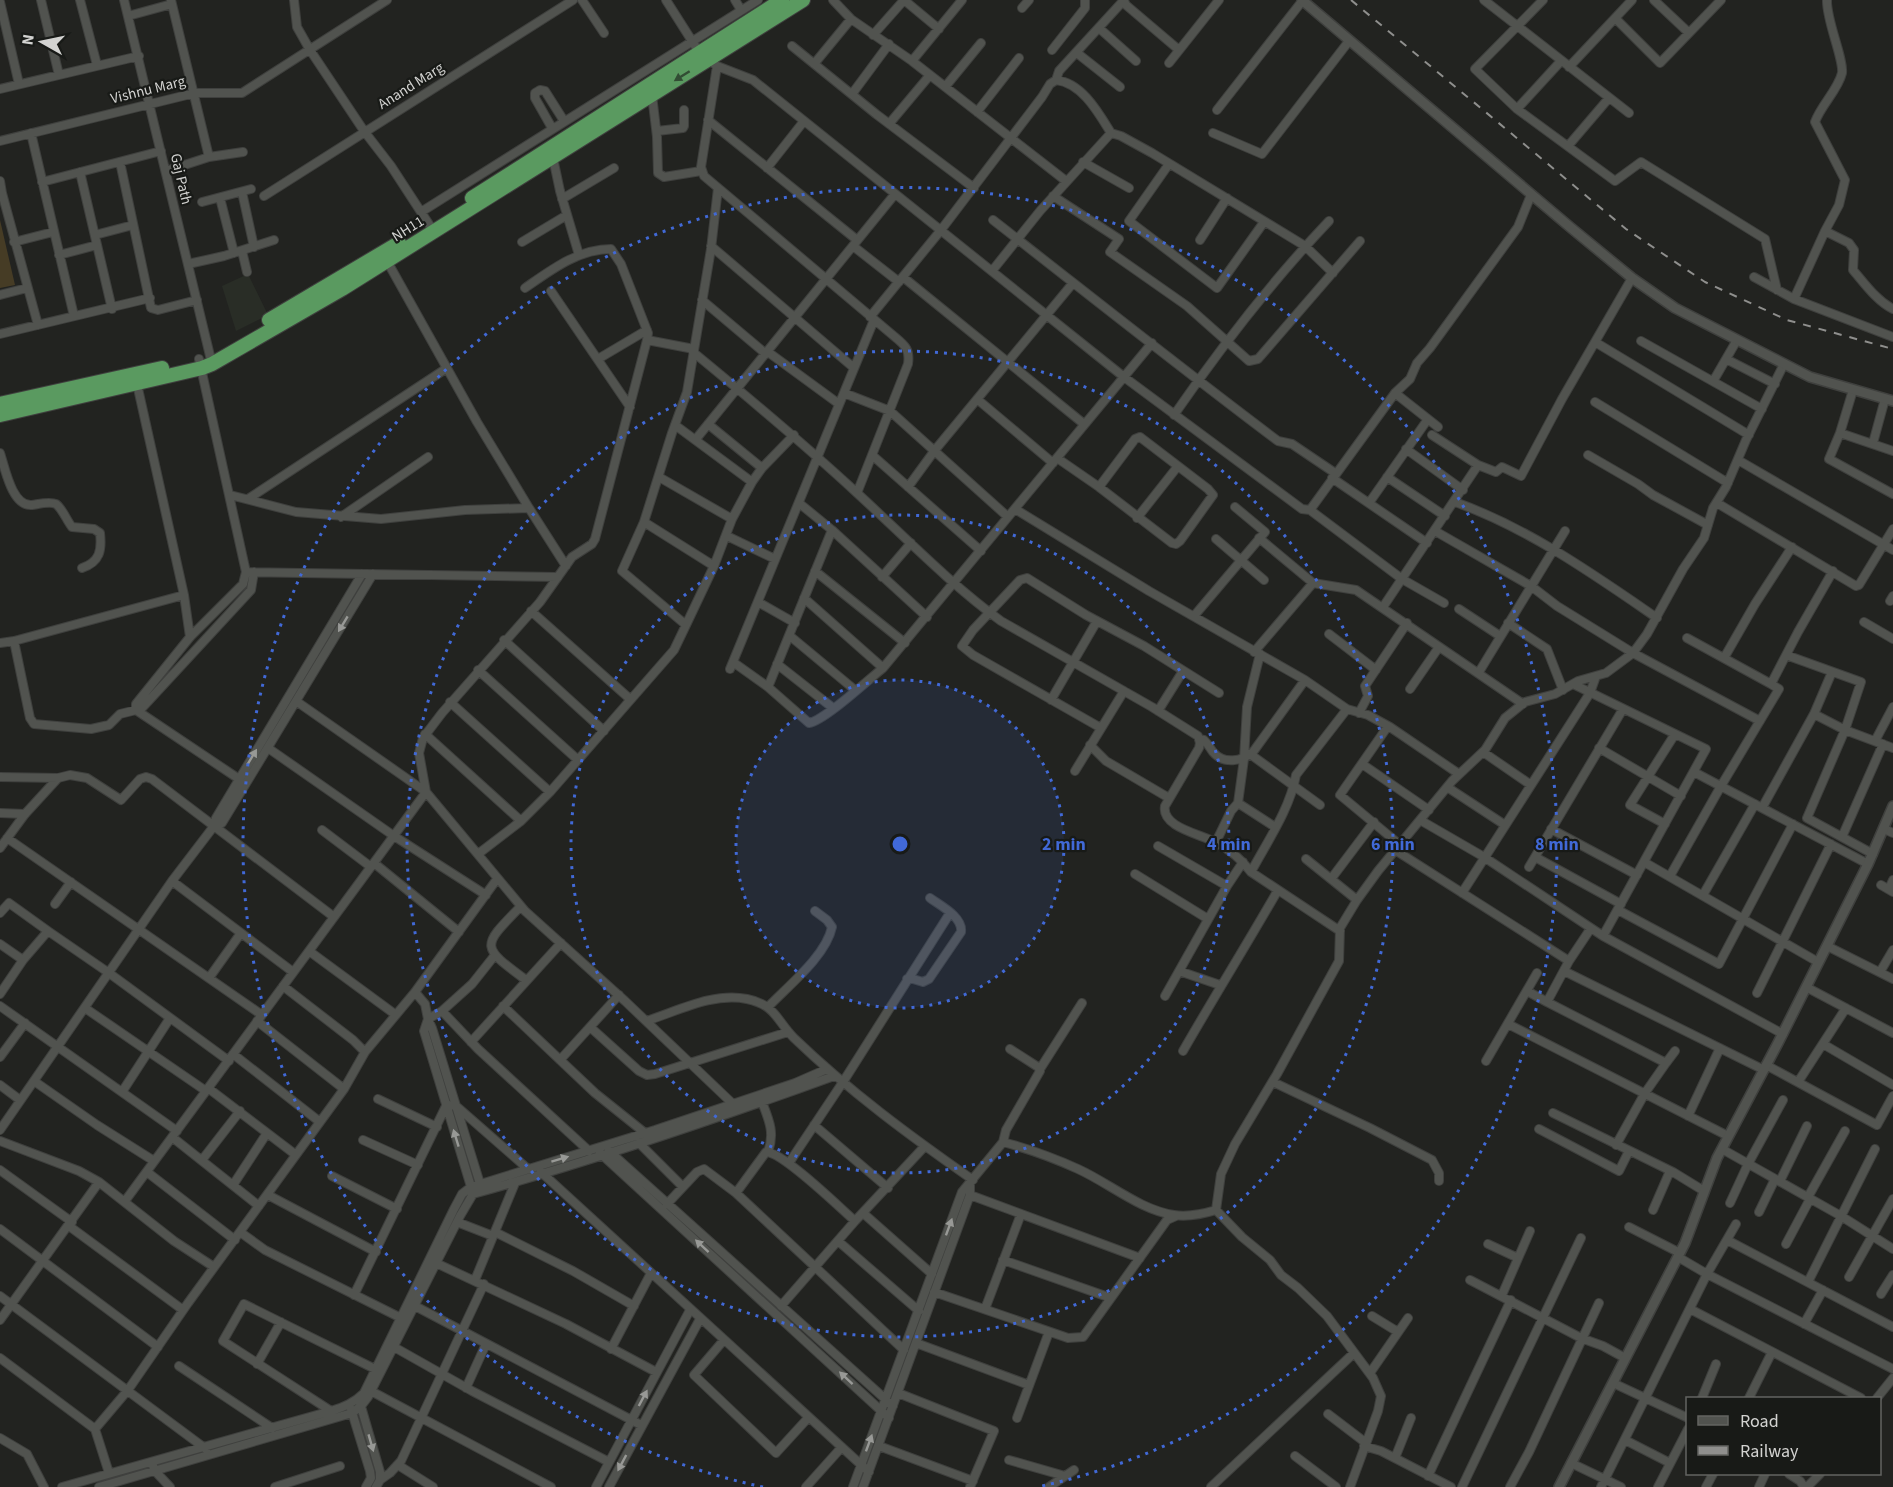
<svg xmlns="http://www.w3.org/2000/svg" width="1893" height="1487" viewBox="0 0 1893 1487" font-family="'Source Sans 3',sans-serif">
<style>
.built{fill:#292d26}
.green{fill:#463c25}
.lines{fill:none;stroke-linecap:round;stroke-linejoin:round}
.minor-casing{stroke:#3f403e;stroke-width:10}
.tertiary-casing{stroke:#3f403e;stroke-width:12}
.trunk-casing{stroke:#3f403e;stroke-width:16}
.minor{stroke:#51534f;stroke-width:8}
.tertiary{stroke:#51534f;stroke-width:9}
.trunk{stroke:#5a9a60;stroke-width:14}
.rail{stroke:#8f8f8d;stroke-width:2;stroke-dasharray:8 8;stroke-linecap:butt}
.oneway{fill:#324d34}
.oneway2{fill:#989996}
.ring{fill:none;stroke:#4169d7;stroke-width:3;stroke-dasharray:3 6}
.labels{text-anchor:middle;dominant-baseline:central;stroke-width:4.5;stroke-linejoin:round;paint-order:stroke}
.street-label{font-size:15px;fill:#d3d3d1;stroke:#181a17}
.centre{fill:#4169d7;stroke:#181a17;stroke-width:3}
.ring-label{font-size:18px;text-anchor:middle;font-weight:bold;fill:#4169d7;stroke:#181a17;stroke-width:4.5;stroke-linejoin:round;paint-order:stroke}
</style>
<rect width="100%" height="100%" fill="#222320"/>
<!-- built -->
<path class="built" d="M248,274L268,315L236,331L222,286Z"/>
<!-- green -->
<path class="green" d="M0,220L15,285L0,288Z"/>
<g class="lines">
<!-- minor casing -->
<g class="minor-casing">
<path id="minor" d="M41,0L59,75
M80,0L97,65
M124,0L212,364
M171,0L209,157
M294,0L297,27L310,50L364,131L391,166L434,232
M582,0L604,33
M666,0L699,52L717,66L753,80L1124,377L1302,509L1310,510L1402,579L1444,603
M735,0L741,10
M833,0L851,19L912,61L1066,181
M904,0L939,29
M1484,0L1629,113
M1543,0L1475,69L1517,109L1615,181L1641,162L1765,239L1777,290
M1654,0L1689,33
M1827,0C1826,20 1844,59 1842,73C1838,90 1821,105 1815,122L1845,180L1839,205L1825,231L1849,243L1854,250L1853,270C1865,284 1877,301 1893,309
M1124,1L1126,5L1179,50
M0,2L19,84
M1022,8L1029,0
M128,16L172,4
M1615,18L1660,63L1721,0
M1099,28L1136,61
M873,35L904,0
M792,46L876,114L974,188
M1052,50L1085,8V0
M1077,53L1120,87
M912,61L962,0
M1169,63L1219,0
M814,64L851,19
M717,66L701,167L704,176L895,337C906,346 910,350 908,364L857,493
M1569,67L1632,0
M1056,80L1059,71L1124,0
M945,87L981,43
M0,89L139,56
M852,94L889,44
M652,95L657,137L658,173L664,177L701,171
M1517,109L1561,61
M1217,110L1303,0
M977,112L1019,58
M708,120L857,240
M889,124L930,75
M552,128L535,98V93L540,90L545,91L564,121
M657,131L683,128L684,126V110
M31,133L74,316
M1213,133L1262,154L1349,41
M0,141L195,93H242L387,0
M1568,146L1609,98
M553,158L560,191L579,255
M120,162L151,308L158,310L197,300
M1083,162L1129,188
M1169,164L1129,221L1217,288L1264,222
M767,168L804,121
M166,171L209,157L243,152
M80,172L112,309
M0,181L2,193L0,194
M42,182L161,151
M242,192L254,247
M2,193L38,325
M264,196L573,0
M1053,196L1119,239L1110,252L1187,306L1249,361L1258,359L1360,241
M220,198L234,253
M562,199L614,168
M202,202L251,189
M421,212L758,0
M993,220C1088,294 1182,369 1278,441L1292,444L1335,473
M95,235L133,225
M1200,240L1227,198
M14,242L53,232
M522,242L567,215
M711,246L854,368
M853,246L899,282
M242,251L247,272
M59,255L97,245
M387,261L477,422L529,508
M188,264L224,256L274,240
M992,271L1040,211L1111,133L1121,136L1152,153L1305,246L1333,273
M903,277L1084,424
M1754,277L1794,299L1893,337
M525,288C551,270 578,249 611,249L621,264L648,333L647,340L595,539L592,544L572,557L540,602L442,713L423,738L419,753L426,792L525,911L625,1001L733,1104
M551,291L630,407
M0,295L27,288
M1794,299L1825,231
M702,300L766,354
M870,317L941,230L1042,97L1050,84L1056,80C1082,83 1098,112 1111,133
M0,334L150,298
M647,340L694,349
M1641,341L1762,409
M1595,342L1749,435
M693,352C749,398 804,444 857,493C904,536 949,583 1001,621L1152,707L1198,736L1200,743L1199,748L1165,806C1161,827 1200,834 1215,842C1229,849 1242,860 1251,872L1340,931
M768,352L839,404
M199,359L246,572L558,577
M598,359L647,330
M1726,359L1737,340
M1715,378L1726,359L1775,384
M137,384L184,595L190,637
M1853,390L1840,433L1829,459L1893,494
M844,393L890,411L1008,517
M1395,393L1438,427
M977,399L1053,463
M1595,402L1728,483
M1174,415C1221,347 1272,281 1329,221
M708,424L762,468L752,482
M675,425L752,482L732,519L714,566L686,625L622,571L644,522L672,433L687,392L711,249L718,188
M1840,433L1893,451
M1432,435L1478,465
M696,439L895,194
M1873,443L1885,399
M1406,449L1463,490
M0,453C5,468 12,507 32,505C39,504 50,501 56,504C62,508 67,521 72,527L94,529L100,533C102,550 100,562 82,568
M872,455L981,551
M1588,455L1638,484L1653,495L1708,525
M1057,458L1099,487L1172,543L1176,544L1180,541L1213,495L1208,489L1140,437L1135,439L1099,487
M1738,460L1893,550
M762,468L794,435
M659,477L732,519
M1387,477L1445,516
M1332,478L1427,543
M908,487L935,450L1073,283
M230,495L296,512L381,519L465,510L529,508L566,566
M248,499L447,368
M1455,502C1528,528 1593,574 1657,618
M799,503L832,530L927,617
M1369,503L1428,419
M1717,503L1856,586L1859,585L1893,529
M1015,509L1149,591L1305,680L1347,709L1368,715L1390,727L1459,774
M1310,510L1395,393L1410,379L1417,363L1430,348L1518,227L1531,195
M341,517L428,457
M1137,518L1178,466
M644,522L714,566
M1435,531L1531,586L1557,606L1633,653L1760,721
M727,536L775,559
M1259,538L1313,583L1356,590L1523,704
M1216,539L1264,580
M815,571L905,643
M246,572L243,584L190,637L136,704V710L141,709L251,590L254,572
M882,577L911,543
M804,598L883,668L1152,343
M1890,601L1893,596
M758,602L795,623
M1383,607L1478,465L1496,472L1502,467L1521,476L1562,399L1632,278
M1459,609L1500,636
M531,611L630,699
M1194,616L1265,532L1235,507
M1864,622L1893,639
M1508,623L1547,649L1563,690
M1329,634L1376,670
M790,636L855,690
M1687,638L1771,684L1798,632L1833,571
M504,640L604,731
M14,641L30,718L34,724L91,729L109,725L120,714L136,710L239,779
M0,643L14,641L184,595
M1254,652L1313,583
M1786,655L1861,682L1845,730L1807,818L1873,854
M1724,658L1755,604L1792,547
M733,662L768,687L809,723C824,721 868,680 883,668
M777,664L833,708
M730,669L874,320
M478,670L578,760
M1479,672L1565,531
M1573,684L1706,749L1603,936
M768,687L832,530
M1410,689L1439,647
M1051,700L1097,621
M450,702L550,792
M1158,711L1183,671
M1359,713L1368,696L1365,686L1407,623
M1814,714L1845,730L1893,748
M1388,726L1340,795L1399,844
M1101,728L973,655L962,646L973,630L1020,580L1027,578L1086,615L1144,646L1219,693
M425,734L521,821
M1199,739L1204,740C1208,744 1210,748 1213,752C1224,765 1242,761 1253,752L1305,680
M1875,741L1893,707
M1090,745L1106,761L1169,798
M268,748L394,836L486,895
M1599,748L1681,796
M1483,752L1531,785
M1250,754L1320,805
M1362,764L1429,810
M1075,771L1124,691
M1694,772L1868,864
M0,777L58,778L70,775L87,778L121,800L140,779L146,777L152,779L334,917
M1447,787L1505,825
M1238,803L1275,827
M1762,808L1814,714L1832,672
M0,813L25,814
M1420,820L1484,857L1603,936L1783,1034
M1665,824L1630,805L1675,734
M214,826L222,823L373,574
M1551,829L1637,875
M1884,829L1893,833
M322,830L371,867
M1842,837L1883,744
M7,838L262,1015
M1216,842L1231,811L1238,803L1244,759L1247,707L1260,654
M1158,846L1227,886
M0,848L25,814L58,778
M1395,850L1569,961
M478,854L521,821L550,792L674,650L686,625
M1535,857L1621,904
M1306,859L1357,900
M1644,862L1818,962
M374,863L459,932
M1529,867L1623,709
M1251,872C1267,842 1290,809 1296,775L1347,709
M1135,874L1208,919
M1670,876L1721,786L1779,689L1771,684
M1331,879L1374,822
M172,881L293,972
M1881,885L1893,892
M1889,889L1893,880
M1462,893L1590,693L1596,676
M1703,895L1755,804
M55,904L71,882
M521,906C481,947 480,946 526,980
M1618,910L1719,964L1793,824
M0,913L9,903L48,931
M1591,928L1569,961L1547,1002L1666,1063L1645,1093L1616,1145
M0,944L23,960
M1827,946L1893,979
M309,951L396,1015
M1179,971L1220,985
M1564,971L1764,1070
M1880,972L1893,950
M209,978L241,933
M907,979H913L923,982L929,979L961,932C963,917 941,906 930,898
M283,986L353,1040L365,1052
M1806,987L1893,1033
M1527,991L1547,1002
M415,992L425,1004L428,1019L432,1028L481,1187
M1757,993L1831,844
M0,994L23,960L48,931L109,973L229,1061
M1165,996L1227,886L1243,862
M0,1006L177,1131
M503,1006L595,1093L645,1133
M768,1007C788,986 826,956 832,927L827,920L815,911
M85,1008L206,1091
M442,1011L472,984L495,955
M257,1021L344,1089
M646,1021C678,1011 713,992 747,999C776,1005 776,1020 794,1038C849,1091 910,1136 973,1180
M1508,1024L1728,1136
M590,1027L639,1071L647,1075L655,1074L788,1032
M471,1042L561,943
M1823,1044L1893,1085
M1183,1051C1214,997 1247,944 1278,890
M233,1054L320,1122
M0,1057L25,1023
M560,1060L619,995
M1486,1061L1537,973
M1666,1063L1675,1051
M1766,1065L1877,1125L1893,1096
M1040,1069L1082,1003
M34,1081L97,1125L154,1161
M1273,1082L1370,1128L1432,1160L1439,1173V1181
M1798,1082L1846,1008
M0,1085L20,1100
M208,1088L296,1155
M122,1092L170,1018
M378,1099L437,1127
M762,1102C769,1120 775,1133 768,1152
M1553,1113L1673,1172L1704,1191
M1688,1116L1720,1048
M814,1125L888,1188
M1539,1129L1619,1171L1629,1151
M0,1130L172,881L214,826L216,818L362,574
M172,1137L259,1206
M363,1140L418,1165
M0,1141L79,1171L99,1182L174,1241L214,1267
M1003,1142C1029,1149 1054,1158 1078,1169C1109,1183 1140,1210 1174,1215C1188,1217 1203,1214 1216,1210L1221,1174L1235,1144L1277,1074L1339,961L1340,928L1357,900L1378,871L1452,781L1485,750L1505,718L1525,702L1555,694L1578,681L1606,673L1633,653L1647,634L1683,569L1704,538L1713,508L1726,487L1746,440L1784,364
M639,1143L683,1187
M1722,1149L1841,1216L1893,1249
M609,1151L893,1406
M600,1153L889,1418
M202,1160L240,1111
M789,1163L843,1082L950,913
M0,1170L72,1222
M147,1172L235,1240
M541,1172L869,1472
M332,1176L397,1209
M1780,1181L1807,1126
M233,1185L267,1133
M472,1190L424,1031L428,1019L442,1011L478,1049L589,1151
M736,1193L904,1350
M268,1195L376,1252
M970,1195L1140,1258
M1808,1197L1845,1131
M125,1201L426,792L296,701
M1730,1203L1748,1164L1783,1100
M667,1204L697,1172L704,1169L736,1193L766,1152C783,1152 839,1207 855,1221
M1216,1210L1242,1237L1270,1260L1281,1275L1298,1288L1327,1316L1373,1378L1381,1396L1378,1411L1350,1487
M1653,1210L1670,1171
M1759,1212L1775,1179
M863,1213L932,1274
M457,1222L493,1236
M69,1226L183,1310
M1629,1227L1680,1253
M0,1229L158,1347
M240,1232L265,1250L399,1317
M495,1232L573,1271L634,1306
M1727,1240L1893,1327
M838,1241L919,1311
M1488,1244L1518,1258
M1786,1244L1810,1199
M1678,1257L1707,1274L1893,1369
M1003,1260L1111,1298
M436,1263L566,1324L656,1372
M1849,1277L1893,1199
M475,1280L515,1183
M1470,1280L1581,1338L1603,1346L1625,1358
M1808,1282L1875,1149
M934,1292L1068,1338L1083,1337L1167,1220L1176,1216
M1881,1294L1893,1275
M354,1295L446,1106L455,1105L528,1169
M1502,1295L1530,1231
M0,1296L206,1449
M415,1306L641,1425
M781,1306L855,1221L925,1146
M985,1309L1021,1214
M1690,1309L1861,1398
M1372,1316L1398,1332
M0,1320L99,1182
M1804,1324L1823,1290
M723,1341L694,1375L776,1453L808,1418
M916,1343L1029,1385
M394,1347L472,1391L609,1462
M611,1349L651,1273
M0,1358L95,1429L128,1390L188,1303L344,1089L365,1052L415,992L497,879
M257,1364L281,1322
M179,1366L272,1428
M1370,1373L1408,1318
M1613,1383L1688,1418
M466,1388L486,1344
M371,1391L551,1487
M898,1393L994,1431L970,1487
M1702,1398L1716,1364
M1749,1398L1772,1352
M1877,1398L1893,1378
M360,1403L380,1472V1480L376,1487
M351,1409L370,1471L371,1478L366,1487
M331,1411L223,1341L244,1304L375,1369
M1328,1414L1366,1443
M1017,1418L1049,1332
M95,1429L109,1473
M0,1438L27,1454L44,1487
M1625,1440L1670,1463
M879,1446L973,1481
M1364,1446L1381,1451L1451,1487
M1295,1456L1336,1487
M1395,1458L1411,1418
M1009,1460L1065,1476
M1571,1463L1621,1487
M153,1465L154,1470L170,1487
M398,1465L433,1487
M1789,1474L1800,1481L1804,1487
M1428,1476L1511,1300
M380,1480L390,1473L401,1461L484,1284
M62,1487L331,1411C344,1407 354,1403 364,1393L454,1209L462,1194L471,1187L655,1130L795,1083L827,1069
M99,1487L352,1413L361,1406L368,1397L460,1216L473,1194C595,1160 716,1119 834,1076
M275,1487L340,1466
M596,1487L690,1310
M609,1487L700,1319
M806,1487L841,1448
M853,1487L962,1192L1003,1142L1006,1130L1040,1071L1038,1067L1010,1049
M863,1487L970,1195V1185
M1049,1487L1074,1470
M1211,1487L1354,1353
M1462,1487L1581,1238
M1510,1487L1529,1452L1599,1303
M1601,1487L1707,1274L1736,1224
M1658,1487L1688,1429
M1706,1487L1713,1474
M1759,1487L1765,1474
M1807,1487L1820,1474"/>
</g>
<!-- tertiary casing -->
<g class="tertiary-casing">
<path id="tertiary" d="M1302,0L1570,227L1632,278L1675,308L1810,377L1893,401
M1559,1487L1685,1243L1717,1158L1778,1043L1868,864L1893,806"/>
</g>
<!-- trunk casing -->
<g class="trunk-casing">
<path id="trunk" d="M472,198L782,0
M269,320L399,243
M0,404L162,368
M0,415L202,368L212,364L342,289L803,0"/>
</g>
<!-- minor -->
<use href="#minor" class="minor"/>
<!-- tertiary -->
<use href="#tertiary" class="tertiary"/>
<!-- trunk -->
<use href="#trunk" class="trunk"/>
<!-- rail -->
<path class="rail" d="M1351,0L1626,229L1705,282L1787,320L1893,349"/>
</g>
<!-- one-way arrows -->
<defs><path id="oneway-solid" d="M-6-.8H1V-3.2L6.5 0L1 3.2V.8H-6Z" transform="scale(1.5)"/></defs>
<use class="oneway" href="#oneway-solid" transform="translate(682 76) rotate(148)"/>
<g class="oneway2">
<use href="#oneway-solid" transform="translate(343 624) rotate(121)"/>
<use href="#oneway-solid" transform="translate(252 757) rotate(-59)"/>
<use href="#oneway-solid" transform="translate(456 1138) rotate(-107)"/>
<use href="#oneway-solid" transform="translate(560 1159) rotate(-17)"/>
<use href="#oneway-solid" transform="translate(949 1227) rotate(-70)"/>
<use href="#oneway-solid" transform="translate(702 1246) rotate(-137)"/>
<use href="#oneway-solid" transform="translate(846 1378) rotate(-137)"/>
<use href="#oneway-solid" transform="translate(643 1398) rotate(-62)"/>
<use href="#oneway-solid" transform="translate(371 1443) rotate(74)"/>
<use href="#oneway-solid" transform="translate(869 1443) rotate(-70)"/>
<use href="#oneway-solid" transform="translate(622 1463) rotate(118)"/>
</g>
<!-- distance rings -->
<circle cx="900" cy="844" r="164" fill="#4169d7" fill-opacity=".12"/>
<g class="ring">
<circle cx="900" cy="844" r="164"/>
<circle cx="900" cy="844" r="329"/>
<circle cx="900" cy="844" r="493"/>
<path d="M763 1487A657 657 0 1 1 1037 1487"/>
</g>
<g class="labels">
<!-- street labels -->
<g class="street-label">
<text transform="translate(411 86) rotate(-32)">Anand Marg</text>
<text transform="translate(148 90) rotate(-14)">Vishnu Marg</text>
<text transform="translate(181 179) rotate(77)">Gaj Path</text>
<text transform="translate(408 229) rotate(-32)">NH11</text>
</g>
</g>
<circle cx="900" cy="844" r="9" class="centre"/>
<g class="ring-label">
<text x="1064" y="850">2 min</text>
<text x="1229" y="850">4 min</text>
<text x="1393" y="850">6 min</text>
<text x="1557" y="850">8 min</text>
</g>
<!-- legend -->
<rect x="1686" y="1397" width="195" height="78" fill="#181a17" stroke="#636461" stroke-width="1.5"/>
<rect x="1698" y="1416" width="30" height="9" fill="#51534f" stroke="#636461" stroke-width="1.5"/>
<text x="1740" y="1427" font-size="18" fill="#d3d3d1">Road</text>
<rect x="1698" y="1446" width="30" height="9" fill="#8f8f8d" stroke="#636461" stroke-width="1.5"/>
<text x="1740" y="1457" font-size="18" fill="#d3d3d1">Railway</text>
<!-- north arrow -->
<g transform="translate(42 42) rotate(279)" stroke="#181a17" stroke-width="4.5" paint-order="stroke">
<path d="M0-4.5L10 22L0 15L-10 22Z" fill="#d3d3d1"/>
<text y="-9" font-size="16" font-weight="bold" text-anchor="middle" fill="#d3d3d1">N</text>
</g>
</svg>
